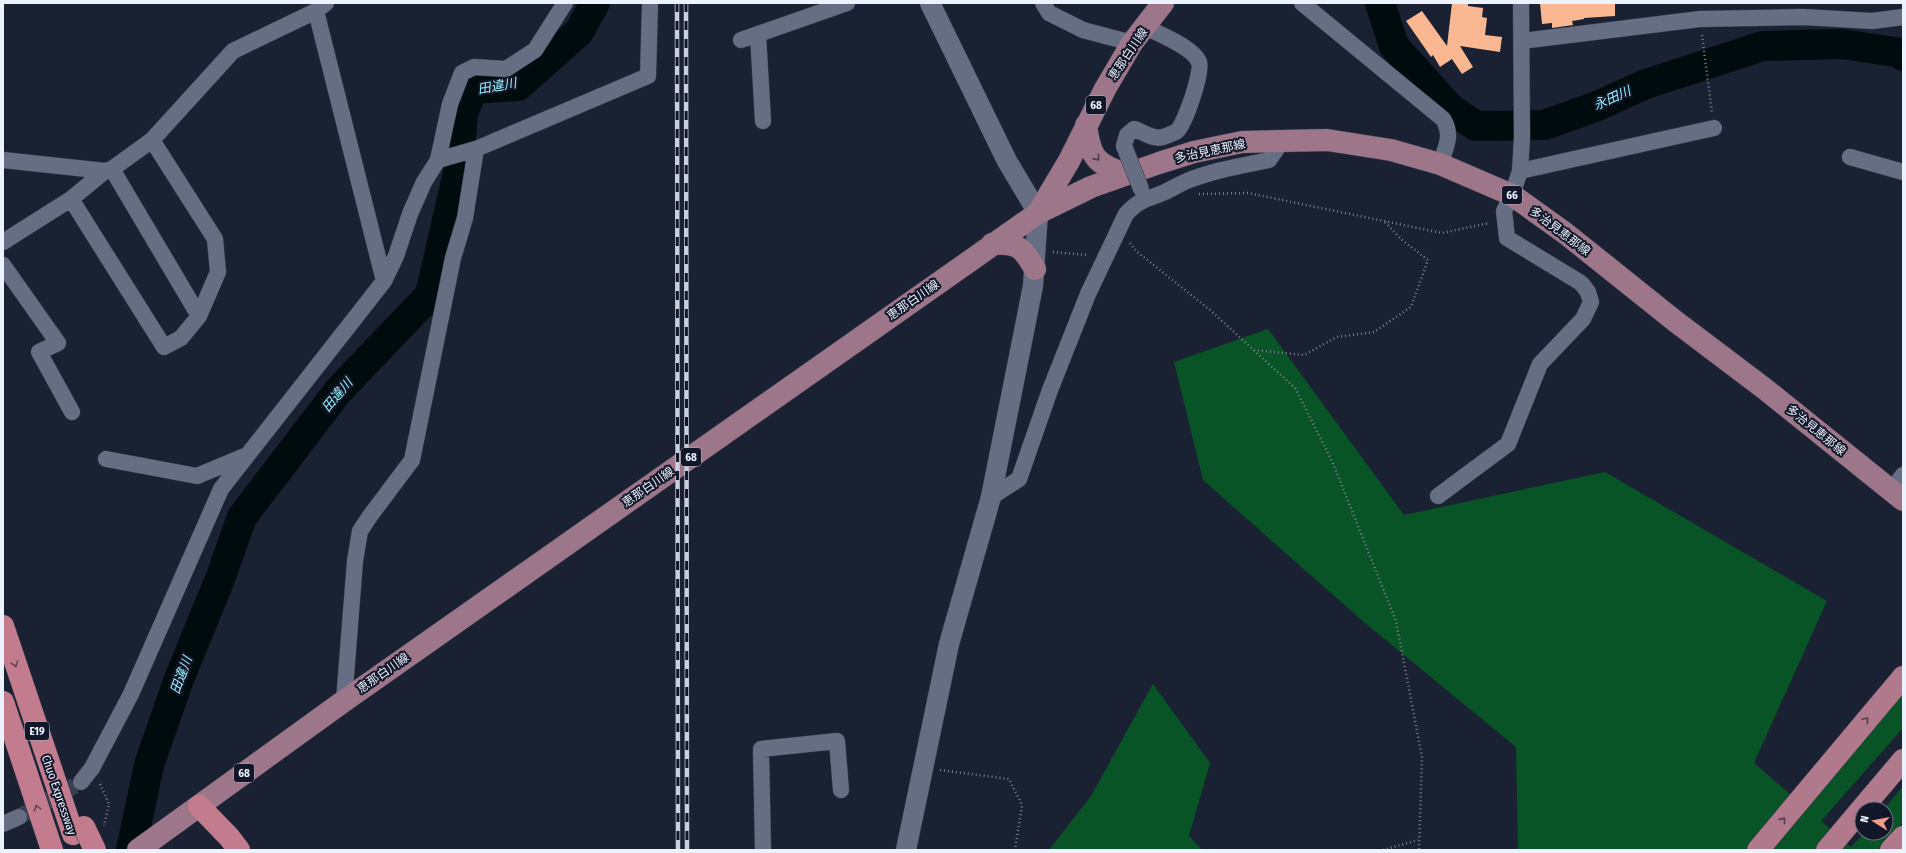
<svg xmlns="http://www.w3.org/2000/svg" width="1906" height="853" viewBox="0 0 1906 853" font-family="'Fira Sans Condensed','Noto Sans JP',sans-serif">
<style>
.green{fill:#095426}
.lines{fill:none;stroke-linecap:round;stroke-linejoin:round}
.river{stroke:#000b0e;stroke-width:30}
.building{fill:#f9b792}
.minor-tunnel{stroke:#3a4052;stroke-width:16;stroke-dasharray:16 8;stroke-linecap:butt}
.minor-casing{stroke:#393d4c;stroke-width:17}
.tertiary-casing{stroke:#393d4c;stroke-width:21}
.primary-casing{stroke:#393d4c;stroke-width:23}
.trunk-casing{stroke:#393d4c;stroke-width:23}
.motorway-casing{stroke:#393d4c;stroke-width:23}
.path{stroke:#7a8090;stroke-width:2.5;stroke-dasharray:1 3;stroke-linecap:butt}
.minor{stroke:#656e83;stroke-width:16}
.tertiary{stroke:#656e83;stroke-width:20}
.primary{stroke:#9d768a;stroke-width:22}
.trunk{stroke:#b0798c;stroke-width:22}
.motorway{stroke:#c37c8e;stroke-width:22}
.rail-casing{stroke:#c9cfdd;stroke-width:4.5}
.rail{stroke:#111728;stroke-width:3;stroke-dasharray:9;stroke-linecap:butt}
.minor-bridge-casing{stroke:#393d4c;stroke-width:17;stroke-linecap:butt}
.motorway-bridge-casing{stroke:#393d4c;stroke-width:23;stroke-linecap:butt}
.minor-bridge{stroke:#656e83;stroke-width:16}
.motorway-bridge{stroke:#c37c8e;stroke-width:22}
.oneway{stroke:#493d4f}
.oneway2{stroke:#614456}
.oneway3{stroke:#513e50}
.labels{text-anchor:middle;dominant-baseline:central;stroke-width:4;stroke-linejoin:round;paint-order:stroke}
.shield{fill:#111728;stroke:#abb0be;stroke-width:1}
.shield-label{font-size:11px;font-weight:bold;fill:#edf2ff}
.street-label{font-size:12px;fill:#edf2ff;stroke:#111728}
.water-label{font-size:13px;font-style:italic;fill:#99f2fe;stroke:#111728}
</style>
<rect width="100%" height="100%" fill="#1a2133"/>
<!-- green -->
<path class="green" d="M1268,329L1404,515L1605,472L1827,601L1754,763L1805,807L1903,692V728L1821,821L1851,847L1864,833H1886V809H1884L1903,786V823L1877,850H1518L1516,747L1365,623L1203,480L1174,362Z
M1153,684L1210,763L1189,836L1202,850H1049L1091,796Z"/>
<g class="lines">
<!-- river -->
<path class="river" d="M1380,3L1394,46L1451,109L1476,126L1544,125L1595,107L1646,84L1763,46L1842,44L1901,53L1903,56
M131,850L149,765L179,679L220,579L242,517L339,390L430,295L458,172L463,113L473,89L518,86L579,32L595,3"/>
</g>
<!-- building -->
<path class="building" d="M1452,3H1468V6L1483,8L1482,17L1487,18L1485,35L1502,37L1500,52L1460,46L1473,67L1462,74L1452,59L1440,67L1433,55L1431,57L1406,21L1422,11L1447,46Z
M1540,3H1615V16L1584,18V19L1572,21L1573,25L1552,28V23L1542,24Z"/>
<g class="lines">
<!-- minor-tunnel -->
<path class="minor-tunnel" d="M19,817L81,782"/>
<!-- minor casing -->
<g class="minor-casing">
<path id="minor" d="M1043,3L1049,13L1083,30L1132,43
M1302,3L1443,119C1453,135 1446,147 1440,164
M316,11L384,281
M758,34L763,121
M741,40L847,3
M1522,41L1700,19L1804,17L1872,21L1903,17
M1124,146L1127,135L1134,129C1144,132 1152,140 1163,137C1166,136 1174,133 1177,131C1185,124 1203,71 1199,62C1193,47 1159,34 1145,27
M1850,157L1903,172
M3,160L105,171L112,169L152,140L233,51L316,11L326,3
M438,160L476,149L648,76L650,3
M112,169L199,316
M1520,171L1714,128
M71,199L164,347L181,338L199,316L218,272L215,239L152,140
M3,242L71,199L105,171
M3,265L58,343L39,352L72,412
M106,459L197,476L245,456
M1891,491L1903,475
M1438,496L1508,444L1540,364L1583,319L1591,302L1588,292L1581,283L1507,238L1504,211L1512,195L1520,171L1522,137L1521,3
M991,497L1019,479L1050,390L1088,294L1126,214C1141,198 1147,200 1165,192C1173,188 1180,184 1187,181C1214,170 1241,166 1269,160L1283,140
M344,701L355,561L360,531L370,516L412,460L453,258L465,218L476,149
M81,782L92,768L131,694L221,489L384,281L396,256L410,214L424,182L438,160L450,104L462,73L474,67L506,69L535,50L565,3
M3,824L19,817
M763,850L761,749L837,741L841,790"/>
</g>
<!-- tertiary casing -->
<g class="tertiary-casing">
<path id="tertiary" d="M906,850L949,644L991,497L1033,286L1038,213L1007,161L930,3"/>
</g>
<!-- primary casing -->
<g class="primary-casing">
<path id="primary" d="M1086,125C1090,157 1096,165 1127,174
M1038,213L1091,187L1159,163L1194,152L1242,142L1327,140L1391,150L1440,164L1512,195L1565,233L1675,321L1765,389L1903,500
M992,244C1018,242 1023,248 1035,269
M138,850L344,701L1038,213L1069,161L1105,89L1132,43L1163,3"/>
</g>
<!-- trunk casing -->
<g class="trunk-casing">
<path id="trunk" d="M1758,850L1903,677
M1827,850L1903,760
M1891,850L1903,837"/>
</g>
<!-- motorway casing -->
<g class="motorway-casing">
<path id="motorway" d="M3,626L73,834
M3,702L52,850
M199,806L229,837L239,850"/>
</g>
<!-- path -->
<path class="path" d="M1702,35L1712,113
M1199,194L1248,193L1442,233L1489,223
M1130,243L1136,251L1210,310L1295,388L1332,461L1396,621L1422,757L1419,850
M1053,252L1087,255
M1254,350L1304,355L1337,337L1374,332L1411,307L1428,260L1402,240L1385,222
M940,770L1009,779L1022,805L1015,850
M100,784L109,804L104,826
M1383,850L1418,840"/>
<!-- minor -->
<use href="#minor" class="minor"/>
<!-- tertiary -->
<use href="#tertiary" class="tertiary"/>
<!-- primary -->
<use href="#primary" class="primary"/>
<!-- trunk -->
<use href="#trunk" class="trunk"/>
<!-- motorway -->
<use href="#motorway" class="motorway"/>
<!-- rail casing -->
<g class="rail-casing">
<path id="rail" d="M677,3L678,850
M686,3L687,850"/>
</g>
<!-- rail -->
<use href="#rail" class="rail"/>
<!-- minor-bridge casing -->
<g class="minor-bridge-casing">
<path id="minor-bridge" d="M1124,146L1141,189"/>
</g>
<!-- motorway-bridge casing -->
<g class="motorway-bridge-casing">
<path id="motorway-bridge" d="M84,827L95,850"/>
</g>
<!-- minor-bridge -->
<use href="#minor-bridge" class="minor-bridge"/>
<!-- motorway-bridge -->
<use href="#motorway-bridge" class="motorway-bridge"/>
</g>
<!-- one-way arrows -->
<defs><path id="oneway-chevron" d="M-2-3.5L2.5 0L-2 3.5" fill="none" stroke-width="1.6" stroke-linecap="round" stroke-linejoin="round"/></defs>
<use class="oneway" href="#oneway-chevron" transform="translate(1097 158) rotate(51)"/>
<g class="oneway2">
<use href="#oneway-chevron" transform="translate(15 664) rotate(72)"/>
<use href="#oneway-chevron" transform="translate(37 808) rotate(-108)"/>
</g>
<g class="oneway3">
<use href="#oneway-chevron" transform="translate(1866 720) rotate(-50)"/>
<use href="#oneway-chevron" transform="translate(1783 820) rotate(-51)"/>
</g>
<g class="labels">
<!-- shield labels -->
<g class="shield">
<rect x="1086" y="96" width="20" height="18" rx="3"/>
<rect x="1502" y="186" width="20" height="18" rx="3"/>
<rect x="681" y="448" width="20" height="18" rx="3"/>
<rect x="25" y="722" width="24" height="18" rx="3"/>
<rect x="234" y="764" width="20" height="18" rx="3"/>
</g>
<g class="shield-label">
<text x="1096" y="105">68</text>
<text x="1512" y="195">66</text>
<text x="691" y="457">68</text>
<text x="37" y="731">E19</text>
<text x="244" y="773">68</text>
</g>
<!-- street labels -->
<g class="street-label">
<text transform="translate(1128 54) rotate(-56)">恵那白川線</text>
<text transform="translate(1210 151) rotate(-12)">多治見恵那線</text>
<text transform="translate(1560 231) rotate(37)">多治見恵那線</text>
<text transform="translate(913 300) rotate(-35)">恵那白川線</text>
<text transform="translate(1816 430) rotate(39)">多治見恵那線</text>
<text transform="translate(648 487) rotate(-35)">恵那白川線</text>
<text transform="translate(383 673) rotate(-35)">恵那白川線</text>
<text transform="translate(59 795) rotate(71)">Chuo Expressway</text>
</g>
<!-- water labels -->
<g class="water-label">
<text transform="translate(497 86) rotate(-10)">田違川</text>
<text transform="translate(1612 98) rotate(-24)">永田川</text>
<text transform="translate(337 395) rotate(-50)">田違川</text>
<text transform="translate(181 675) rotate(-70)">田違川</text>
</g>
</g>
<!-- border -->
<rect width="1906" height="853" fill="none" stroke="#edf2ff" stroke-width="8"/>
<!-- north arrow -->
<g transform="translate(1874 821) rotate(281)"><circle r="19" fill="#111728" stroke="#696f7e"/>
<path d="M0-3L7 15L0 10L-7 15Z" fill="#f49e89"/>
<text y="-6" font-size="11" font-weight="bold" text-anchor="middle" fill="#edf2ff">N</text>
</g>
</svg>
